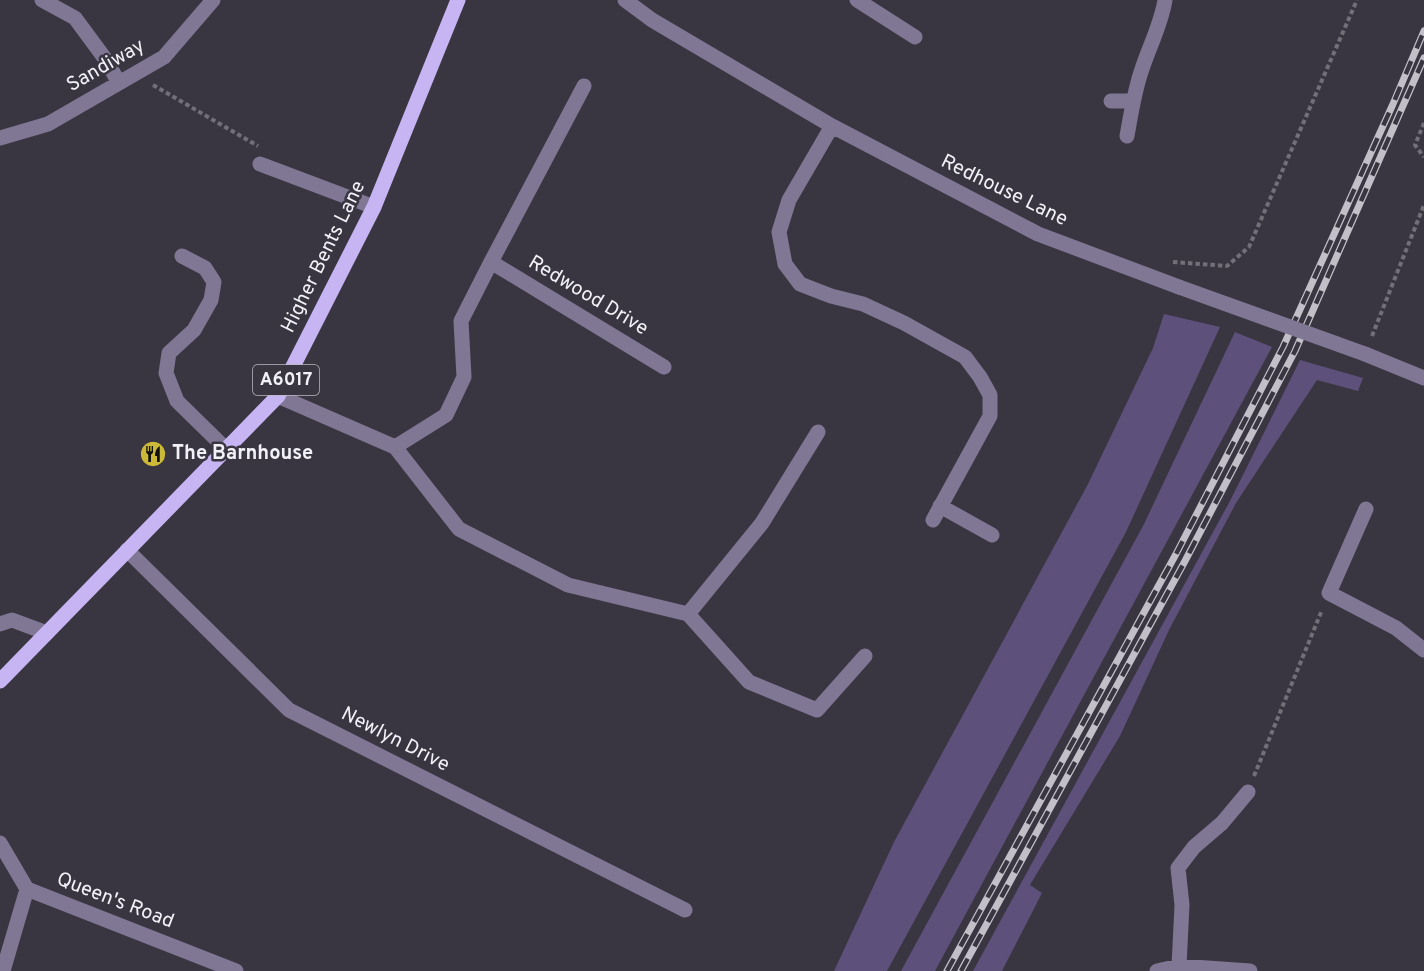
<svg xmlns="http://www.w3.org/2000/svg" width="1424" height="971" viewBox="0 0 1424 971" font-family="Overpass,sans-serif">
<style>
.green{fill:#5d507a}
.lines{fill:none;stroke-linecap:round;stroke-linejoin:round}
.path{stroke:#726f79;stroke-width:4;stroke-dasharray:4.5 3;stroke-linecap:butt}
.minor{stroke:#807795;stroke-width:15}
.major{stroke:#c7b4f3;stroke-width:15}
.rail-casing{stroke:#c2bfc8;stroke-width:7}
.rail{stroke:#393641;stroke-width:4.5;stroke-dasharray:14;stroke-linecap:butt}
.minor-bridge{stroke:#807795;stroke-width:15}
.labels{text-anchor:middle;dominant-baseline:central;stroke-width:5;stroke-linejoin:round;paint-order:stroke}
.shield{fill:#393641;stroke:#bbb9c1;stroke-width:1.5}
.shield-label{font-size:18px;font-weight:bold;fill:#f3f1f8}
.street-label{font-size:20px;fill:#f3f1f8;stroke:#393641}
.poi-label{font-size:20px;font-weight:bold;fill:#f3f1f8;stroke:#393641;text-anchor:start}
</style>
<rect width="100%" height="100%" fill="#393641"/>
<!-- green -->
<path class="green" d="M1164,314L1220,327L1126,532L887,971H834L894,842L1088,484L1153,348Z
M1235,332L1272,347L935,971H901L1144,524Z
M1300,360L1363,378L1358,391L1317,380L1236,503L1169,630L1120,736L1030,885L1042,893L1002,971H973L1230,501Z"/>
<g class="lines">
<!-- path -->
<path class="path" d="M153,85L258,146
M1424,123L1415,145L1424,157
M1173,262L1227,266L1249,247L1357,0
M1372,336L1424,205
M1254,776L1322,610"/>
<!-- minor -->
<path class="minor" d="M42,0L75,18L106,60L119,83
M625,0L652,20L832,126L1038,234L1179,287
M857,0L915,37
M1111,101H1133
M832,126L789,200L779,232L785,264L800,284L831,296L863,304L904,323L965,357L980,377L990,395V416L933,520
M1127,136C1131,114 1134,93 1141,72C1149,47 1161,25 1165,0
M0,138L48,124L164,57L213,0
M260,164L374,207
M182,256L205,268L214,282L211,300L194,330L169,353L166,373L177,401L226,449
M491,262L664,367
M1365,354L1424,378
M278,396L395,447L459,529L568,585L688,614L749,682L817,710L865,656
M395,447L446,415L464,377L461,321L491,262L584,86
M940,506L992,535
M1366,509L1329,593L1396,628L1424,650
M127,550L289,710L685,910
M688,614L762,523L818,432
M0,624L12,620L47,633
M0,843L27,889L236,971
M1179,966L1182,905L1178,868L1194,847L1222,823L1248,792
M3,971L27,889
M1157,971L1179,966L1250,971"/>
<!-- major -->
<path class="major" d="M0,681L278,396L374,207L458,0"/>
<!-- rail casing -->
<g class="rail-casing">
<path id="rail" d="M947,971L1176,554L1283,347L1393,104L1424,31
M961,971L1185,561L1295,351L1424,58"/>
</g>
<!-- rail -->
<use href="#rail" class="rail"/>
<!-- minor-bridge -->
<path class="minor-bridge" d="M1179,287L1365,354"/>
</g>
<!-- icons -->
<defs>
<g id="restaurant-disc" transform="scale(1.35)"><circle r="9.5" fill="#ccb938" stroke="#393641"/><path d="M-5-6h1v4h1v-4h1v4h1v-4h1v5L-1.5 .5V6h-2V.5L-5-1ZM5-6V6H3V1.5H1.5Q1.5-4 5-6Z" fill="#111"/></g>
</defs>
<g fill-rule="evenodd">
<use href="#restaurant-disc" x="153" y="454"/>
</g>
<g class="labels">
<!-- shield labels -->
<rect class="shield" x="253" y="365" width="66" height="30" rx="4.5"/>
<g class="shield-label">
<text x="286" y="380">A6017</text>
</g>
<!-- street labels -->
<g class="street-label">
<text transform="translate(106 66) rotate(-30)">Sandiway</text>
<text transform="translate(1004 191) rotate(26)">Redhouse Lane</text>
<text transform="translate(324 257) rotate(-64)">Higher Bents Lane</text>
<text transform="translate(588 296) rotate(31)">Redwood Drive</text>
<text transform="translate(395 740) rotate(27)">Newlyn Drive</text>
<text transform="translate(115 901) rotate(21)">Queen's Road</text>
</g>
<!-- poi labels -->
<g class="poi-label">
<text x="172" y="454">The Barnhouse</text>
</g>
</g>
</svg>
